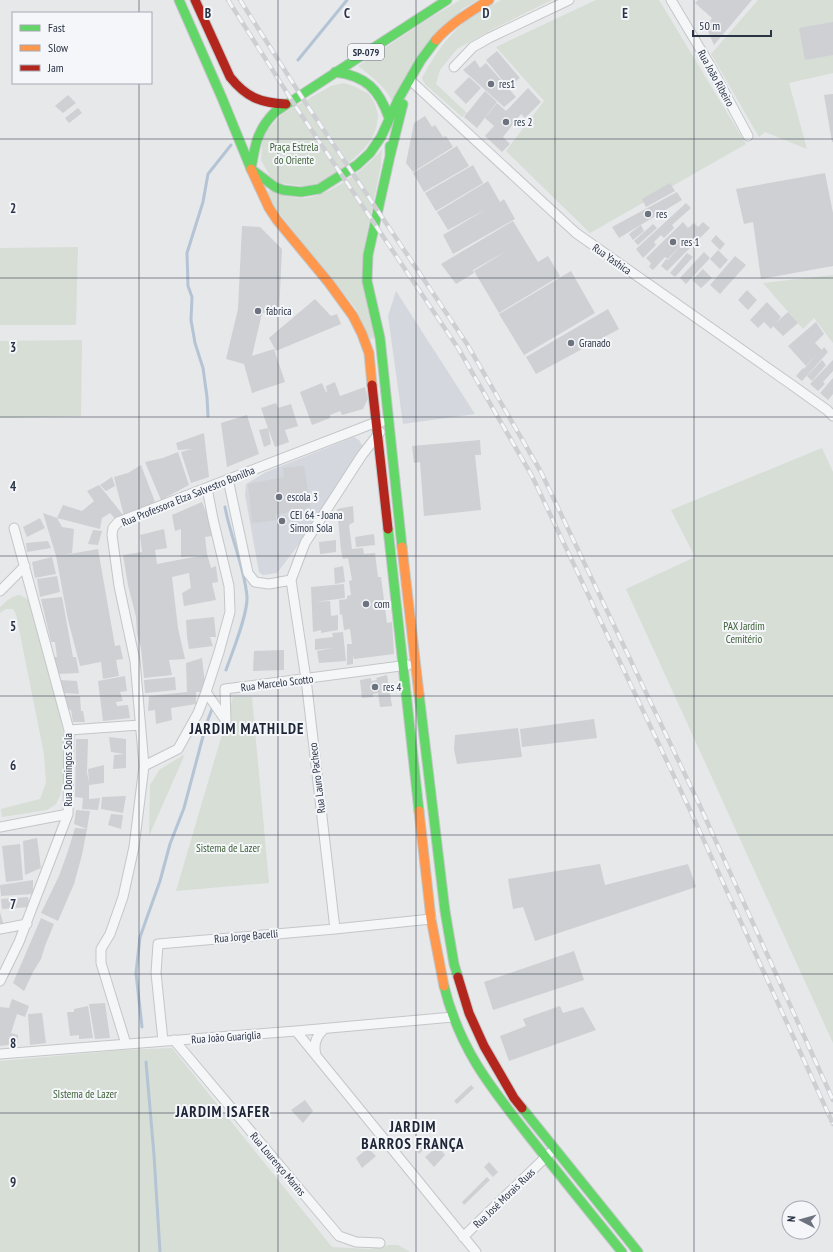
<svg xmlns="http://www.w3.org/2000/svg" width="833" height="1252" viewBox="0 0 833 1252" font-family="'PT Sans Narrow',sans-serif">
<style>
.built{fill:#d4d7dd}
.green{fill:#d6ded6}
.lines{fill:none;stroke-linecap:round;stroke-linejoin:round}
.stream{stroke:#b4c4d5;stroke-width:3}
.building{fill:#ced0d3}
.street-casing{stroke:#c4c6c8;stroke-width:11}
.fast-casing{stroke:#c4c6c8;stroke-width:11}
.slow-casing{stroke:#c4c6c8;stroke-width:11}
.jam-casing{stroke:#c4c6c8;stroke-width:11}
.street{stroke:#f5f6f7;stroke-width:9}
.fast{stroke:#63d668;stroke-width:9}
.slow{stroke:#ff974d;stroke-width:9}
.jam{stroke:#b3261e;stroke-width:9}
.rail-casing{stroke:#cecfd2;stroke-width:4.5}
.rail{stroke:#f4f6f9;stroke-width:3;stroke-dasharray:9;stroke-linecap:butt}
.grid{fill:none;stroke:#2b3445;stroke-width:1;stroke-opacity:0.55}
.poi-dot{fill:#6c737f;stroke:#f4f6f9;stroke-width:1.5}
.labels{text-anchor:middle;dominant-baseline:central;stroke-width:4;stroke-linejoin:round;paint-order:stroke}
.shield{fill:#f4f6f9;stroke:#676e7b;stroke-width:1}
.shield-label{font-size:10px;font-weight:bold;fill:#2b3445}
.street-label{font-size:11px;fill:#2b3445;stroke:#f4f6f9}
.poi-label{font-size:11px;fill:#2b3445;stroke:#f4f6f9;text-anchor:start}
.park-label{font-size:11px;fill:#3f6138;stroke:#f4f6f9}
.district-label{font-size:15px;font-weight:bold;letter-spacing:1px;fill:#1d2536;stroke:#f4f6f9}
.grid-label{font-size:13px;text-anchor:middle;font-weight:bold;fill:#2b3445;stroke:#f4f6f9;stroke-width:4;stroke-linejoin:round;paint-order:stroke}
</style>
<rect width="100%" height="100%" fill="#e6e8ea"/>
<!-- built -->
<path class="built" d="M396,291L475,414L403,424L388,316Z
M354,437L359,440L362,445V449L296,548L277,573L263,575L259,572L245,495L246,484L266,472Z"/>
<!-- green -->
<path class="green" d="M460,0H478L462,9L393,103C385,86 372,77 358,66L430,18Z
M501,0H552L495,28L457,49L440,70L436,84L467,113L462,117L425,84L422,78C431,61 441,45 454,32C467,18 485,9 501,0Z
M596,0H659L746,144L590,233L506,151L544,101L496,47Z
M758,0H833V73L789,83L807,149L765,132L759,137L711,54Z
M344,83L356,87L369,94L375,104L378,115L376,129L371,140L363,150L351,161L323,182L305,186L279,183L270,176L261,160L262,144L265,133L282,114L331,86Z
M382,149L381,165L363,253L375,338L370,339L356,309L276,209L265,190C276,192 288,197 299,198C324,201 368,168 382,149Z
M78,247L76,325H0V248Z
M833,275V343L814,318L803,329L763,283Z
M82,340L81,416L0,418V341Z
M822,448L833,472V1043L626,589L695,557L671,510Z
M20,595L29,600L32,607L62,725L65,752L64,777L60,796L56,804L47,810L2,817L1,809L40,799L46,783L44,754L16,614L13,609H6L0,613V607C7,601 11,596 20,595Z
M233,697H252L269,883L176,891Z
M185,754L149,836L150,785L159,770Z
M172,1048L332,1247L370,1249L389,1245H398L410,1252H0V1061L124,1050Z"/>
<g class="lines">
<!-- stream -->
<path class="stream" d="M298,60L347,0
M208,416L207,397L203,368L195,343L191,320L192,297L188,286L187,253L203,202L208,174L231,145
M225,507C230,536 245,568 247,597C248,614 232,653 226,670
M142,1027L136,973L140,937L160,881L170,844L184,808L206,725L212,709
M146,1062L154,1155L160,1252"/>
</g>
<!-- building -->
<path class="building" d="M698,0H752L714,45L706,27L712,18L695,3Z
M833,22V55L805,60L799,28Z
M497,51L520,78L508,87L486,60Z
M475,60L480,68L486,63L516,97L504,107L463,70Z
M469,77L481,88L466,104L454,92Z
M528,88L541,102L525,118L521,114L503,137L510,144L502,152L485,136L494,126L485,118L497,103L506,111Z
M485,91L497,102L477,128L464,117Z
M833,94V142H832L824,95Z
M68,95L76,103L63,113L55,106Z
M78,108L82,113L69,123L65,118Z
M425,116L432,127L435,125L443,137L446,136L453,147L413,172L406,163L414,123Z
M457,146L469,166L424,192L413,173Z
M473,165L483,183L436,211L425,193Z
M825,173L833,213V266L761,279L753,222L744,224L736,189Z
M488,181L500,202L504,199L515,219L453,254L443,235L488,208L448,230L437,212Z
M670,183L675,191L646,207L642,199Z
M677,192L682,200L619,238L612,227Z
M686,203L691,208L672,225L674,228L664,238L661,235L654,242L656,245L643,258L636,249Z
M513,221L538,262L548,256L560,276L499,313L474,271L508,250L473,270L474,273L456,284L441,264Z
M683,222L688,228L694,223L698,227L703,222L710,228L667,271L661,266L666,259L668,260L686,240L668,259L665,257L653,270L649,267L651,263L646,258Z
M653,224L657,228L638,245L634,241Z
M641,225L644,231L633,240L629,234Z
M242,226L260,227L282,249L279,314L262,313L252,356L274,349L285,382L252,393L244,364L226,359L238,309Z
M716,235L725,244L720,250L711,241Z
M718,250L728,260L720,269L710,259Z
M704,252L710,258L686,284L680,278Z
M687,253L693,257L675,277L670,273Z
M735,256L746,265L720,294L710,285Z
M703,269L712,278L701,288L692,280Z
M571,271L595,313L524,355L499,314Z
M747,290L757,300L748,310L738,300Z
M315,299L331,316L337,314L341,324L276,351L269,338Z
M767,302L781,317L776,323L788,312L798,323L783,336L773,326L771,329L764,322L758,328L750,320Z
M608,309L619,329L536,374L526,357Z
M816,322L824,334L815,343L822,350L824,347L828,352L802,381L796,376L803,368L804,369L818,353L806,366L788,346Z
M822,360L826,365L812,381L807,376Z
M833,360V371L823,382L825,384L818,391L810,384Z
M833,378V394L828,400L820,393Z
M335,382L340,396L365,387L368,399L363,409L342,415L340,411L330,415V418L312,425L300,392L322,383L326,392H327L326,386Z
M276,403L278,408L291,404L298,426L285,430L289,442L275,447L268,428L271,444L264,447L259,430L268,428L261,408Z
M247,415L259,454L227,467L221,423Z
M204,433L209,477L191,483L181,452L192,449L178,450L176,443Z
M480,440L481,455H475L481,510L424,516L420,462L414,463L412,446Z
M178,452L189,485L161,500L145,462L163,458Z
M141,465L155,502L124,516L114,477L128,473Z
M304,466L311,510L275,514L276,520L252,523L248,484L284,477L283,468Z
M112,477L115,486L106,491L100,485Z
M99,485L124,516L117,521L110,513L102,518L100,529L57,518L63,505L82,511L94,501L87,491Z
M202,502L210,521L212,536L205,537L207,554L211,568L216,566L218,582L212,583L216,600L184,606L182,593L191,588L189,573L172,577L178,628L185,659L169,660L172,675L144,678L141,648L137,634L136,617L128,585L123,555L142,552L140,535L164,529L167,548L155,550L157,564L204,555L181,557V529L175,531L172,515Z
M353,506L354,522L349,525L352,549L363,548L364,554L375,553L378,577H381L387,623L392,622L394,654L354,659L353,655V664L347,665V644H352L350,629L344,630L342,614L340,615L339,600L347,599V596L351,595L349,581L352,580L348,558L343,559L341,550L337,509Z
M43,513L57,518L62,527L74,529L72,553L64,555L98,549L115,646L120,645L123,659L116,660L119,676L103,679L101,662L80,666L68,620L56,556Z
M40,518L45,528L27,537L23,527Z
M93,530L102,531L98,545L88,544Z
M374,534L375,545L356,547L355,537Z
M336,540V552L320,554L319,542Z
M48,541L51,548L27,552L26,543Z
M52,557L56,574L35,578L32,562Z
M343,566L345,582L335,584L334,568Z
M57,576L60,592L40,597L37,579Z
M344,584L345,598L315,602L330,601L331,616L338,615V630L321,633V630L313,632L311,587Z
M62,597L73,657H76L79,673L57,674L53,657H57L55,642H51L41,599Z
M214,617L216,637H210L213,646L189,649L187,637L186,620Z
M343,632L346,661L319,663L317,651L332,648L315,650V639L333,637L332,633Z
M284,650V670L253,671L254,651Z
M202,658L206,692H196V704L171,708L172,720L156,724L155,710L148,711L149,696L187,692L186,663Z
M387,675L392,706L380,707L378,693L373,694V697L362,698L360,680L371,678V681L377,680L376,678Z
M125,676L127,691L120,692L123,701L116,702L117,706L128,705L130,718L103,721L98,681Z
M175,677L176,690L145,693L144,680Z
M59,680L77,681L79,694L63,693Z
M64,696H80L81,711H83L85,722H73L71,710L67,709Z
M594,719L597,738L522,747L520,729Z
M518,728L522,757L457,764L454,749L455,735Z
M109,737L126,739V768L113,769L114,755L125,754L111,752Z
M76,739H88L87,772L89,783L88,769L104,765V783L89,785V799L100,798L98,810L82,809L83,798L75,797Z
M126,796L123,813L101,809L102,797Z
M76,810L90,811L87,829L74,824Z
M111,814L123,815L121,829L108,825Z
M75,828L87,829L82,855L74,884L58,921L41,913L59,876L68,851Z
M37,838L41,868L25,875L23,841Z
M20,844L23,880L6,882L2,846Z
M600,864L605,885L688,864L696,887L535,941L523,907L513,909L508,879Z
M33,880V894L1,896L0,885Z
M28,897L30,907L2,909L1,899Z
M0,912L4,926L0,927Z
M41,918L54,924L45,946L41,959L33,972L24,991L13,983Z
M574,951L584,980L493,1010L484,982Z
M12,999L29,1006L25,1017L17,1014L11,1033L18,1035L17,1044L0,1046V1007L9,1008Z
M105,1003L110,1038L95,1039L89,1004Z
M88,1006L93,1038L79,1039V1035L70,1036L67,1012H74V1009Z
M560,1006L563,1013L583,1007L596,1030L509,1061L500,1036L526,1026L523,1019Z
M42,1013L46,1043L30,1045L28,1014Z
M471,1085L474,1088L457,1104L454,1101Z
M305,1100L313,1111L303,1123L291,1110Z
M420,1142L425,1148L419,1154L414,1147Z
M438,1146L445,1155L434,1167L425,1157Z
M368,1148L376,1156L362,1168L356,1158Z
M489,1162L498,1172L493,1177L484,1167Z
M487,1177L490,1180L464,1205L462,1202Z"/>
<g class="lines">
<!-- street casing -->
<g class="street-casing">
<path id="street" d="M671,0L711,67L748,136
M454,67L473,47L489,38L569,0
M410,80L576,233L792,385L827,410L833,416
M228,479L248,573L255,582L269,584L291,580
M0,591L25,566
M206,692L226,721
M226,721L225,689L408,665
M69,730L140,725
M144,766L178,749L198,713L206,692L219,652L230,612L229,586L213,519L207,488
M0,827L68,814
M0,929L27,924
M335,929L306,679L291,580L305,543L362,455L380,432
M0,981L19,942L68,814L69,730L14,528
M296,1031L476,1252
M174,1040L339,1236L356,1242L380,1243
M163,1041L156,973L158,944L335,929L431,919
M126,1044L101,963V949L110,934L123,897L134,847L144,766L135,661L119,586L112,535L113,528L118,522L374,423L381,422
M0,1054L296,1031L453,1017
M316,1055C313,1044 316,1036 324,1029
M463,1237L550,1153"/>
</g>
<!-- fast casing -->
<g class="fast-casing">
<path id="fast" d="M179,0L222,98L251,169L275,187L283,190L301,192L319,189L357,165L370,153L381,137L399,98L421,60L436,40
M335,72C366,76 379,89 389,118
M390,146V156L368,255L367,281L380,338L402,547
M390,156L403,104
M251,169C255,145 257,130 275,112L447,0
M388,529L419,811
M419,694L445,911L454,964L458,977
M444,986C460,1051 492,1089 532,1140C562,1178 592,1215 622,1252
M522,1108L638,1252"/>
</g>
<!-- slow casing -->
<g class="slow-casing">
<path id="slow" d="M436,40C451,23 470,12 489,0
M251,169L269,208L277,220L329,283L353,316L362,334L369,353L372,385
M402,547L419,694
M419,811L431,919L444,986"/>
</g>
<!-- jam casing -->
<g class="jam-casing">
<path id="jam" d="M195,0L230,77C246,97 260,103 286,104
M372,385L388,529
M458,977L469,1013L484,1046L514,1098L522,1108"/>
</g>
<!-- street -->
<use href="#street" class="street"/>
<!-- fast -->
<use href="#fast" class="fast"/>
<!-- slow -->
<use href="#slow" class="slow"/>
<!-- jam -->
<use href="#jam" class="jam"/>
<!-- rail casing -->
<g class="rail-casing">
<path id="rail" d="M228,0L296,107L458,348L532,476L690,810L833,1124
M240,0L305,102L467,344L541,472L700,806L833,1100"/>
</g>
<!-- rail -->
<use href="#rail" class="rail"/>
</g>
<!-- grid -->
<path class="grid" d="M139,0V13M278,0V1252M416,0V1252M555,0V1252M694,0V1252M139,83V1252M0,139H833M0,278H833M0,417H833M0,556H833M0,696H833M0,835H833M0,974H833M0,1113H833"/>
<!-- markers -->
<g class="poi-dot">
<circle cx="491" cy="84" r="4"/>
<circle cx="506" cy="122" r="4"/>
<circle cx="648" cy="214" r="4"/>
<circle cx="673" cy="242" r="4"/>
<circle cx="258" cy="311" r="4"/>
<circle cx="571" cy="343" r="4"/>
<circle cx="279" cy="497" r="4"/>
<circle cx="282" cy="521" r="4"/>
<circle cx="366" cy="604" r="4"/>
<circle cx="375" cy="687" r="4"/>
</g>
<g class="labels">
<!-- shield labels -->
<rect class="shield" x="348" y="44" width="36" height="16" rx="3"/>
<g class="shield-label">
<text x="366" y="52">SP-079</text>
</g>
<!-- street labels -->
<g class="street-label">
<text transform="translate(716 78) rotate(61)">Rua Joāo Ribeiro</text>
<text transform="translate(612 259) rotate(35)">Rua Yashica</text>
<text transform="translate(188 496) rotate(-22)">Rua Professora Elza Salvestro Bonilha</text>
<text transform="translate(277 683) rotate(-7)">Rua Marcelo Scotto</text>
<text transform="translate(68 770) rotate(-90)">Rua Domingos Sola</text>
<text transform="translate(317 778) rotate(-97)">Rua Lauro Pacheco</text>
<text transform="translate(246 936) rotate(-5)">Rua Jorge Bacelli</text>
<text transform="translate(226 1037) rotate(-4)">Rua João Guariglia</text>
<text transform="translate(278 1164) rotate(50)">Rua Lourenço Marins</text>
<text transform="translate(504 1198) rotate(-44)">Rua José Morais Ruas</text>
</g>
<!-- poi labels -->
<g class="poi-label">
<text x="499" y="84">res1</text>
<text x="514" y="122">res 2</text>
<text x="656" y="214">res</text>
<text x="681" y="242">res 1</text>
<text x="266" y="311">fabrica</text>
<text x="579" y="343">Granado</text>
<text x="287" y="497">escola 3</text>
<text x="290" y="515">CEI 64 - Joana<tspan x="290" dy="13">Simon Sola</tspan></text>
<text x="374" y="604">com</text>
<text x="383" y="687">res 4</text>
</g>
<!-- park labels -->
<g class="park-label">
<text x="294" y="147">Praça Estrela<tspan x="294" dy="13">do Oriente</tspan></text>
<text x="744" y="626">PAX Jardim<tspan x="744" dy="13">Cemitério</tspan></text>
<text x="228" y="848">Sistema de Lazer</text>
<text x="85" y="1094">SIstema de Lazer</text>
</g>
<!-- district labels -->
<g class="district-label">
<text x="247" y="728">JARDIM MATHILDE</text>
<text x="223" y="1111">JARDIM ISAFER</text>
<text x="413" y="1126">JARDIM<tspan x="413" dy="17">BARROS FRANÇA</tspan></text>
</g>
</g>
<g class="grid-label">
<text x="208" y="18">B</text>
<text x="347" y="18">C</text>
<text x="486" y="18">D</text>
<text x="625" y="18">E</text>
<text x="13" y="213">2</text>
<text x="13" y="352">3</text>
<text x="13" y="491">4</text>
<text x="13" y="631">5</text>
<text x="13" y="770">6</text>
<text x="13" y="909">7</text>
<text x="13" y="1048">8</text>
<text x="13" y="1187">9</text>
</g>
<!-- legend -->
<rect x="12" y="12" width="140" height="72" fill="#f4f6f9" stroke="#a4a8b1"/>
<rect x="20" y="25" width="20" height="6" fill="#63d668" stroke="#a4a8b1"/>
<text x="48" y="32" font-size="12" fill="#2b3445">Fast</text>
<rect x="20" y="45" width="20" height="6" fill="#ff974d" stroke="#a4a8b1"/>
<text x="48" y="52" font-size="12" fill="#2b3445">Slow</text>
<rect x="20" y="65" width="20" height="6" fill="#b3261e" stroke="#a4a8b1"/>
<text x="48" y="72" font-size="12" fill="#2b3445">Jam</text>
<!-- north arrow -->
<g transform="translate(801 1220) rotate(276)"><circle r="19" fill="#f4f6f9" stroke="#a4a8b1"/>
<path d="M0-3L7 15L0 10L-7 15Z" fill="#6c737f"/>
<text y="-6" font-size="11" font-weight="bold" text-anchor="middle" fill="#2b3445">N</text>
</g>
<!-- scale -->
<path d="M693 30v6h78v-6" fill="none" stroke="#2b3445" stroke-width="2"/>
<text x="699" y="30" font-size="12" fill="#2b3445" stroke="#f4f6f9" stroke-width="3" paint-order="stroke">50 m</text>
</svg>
